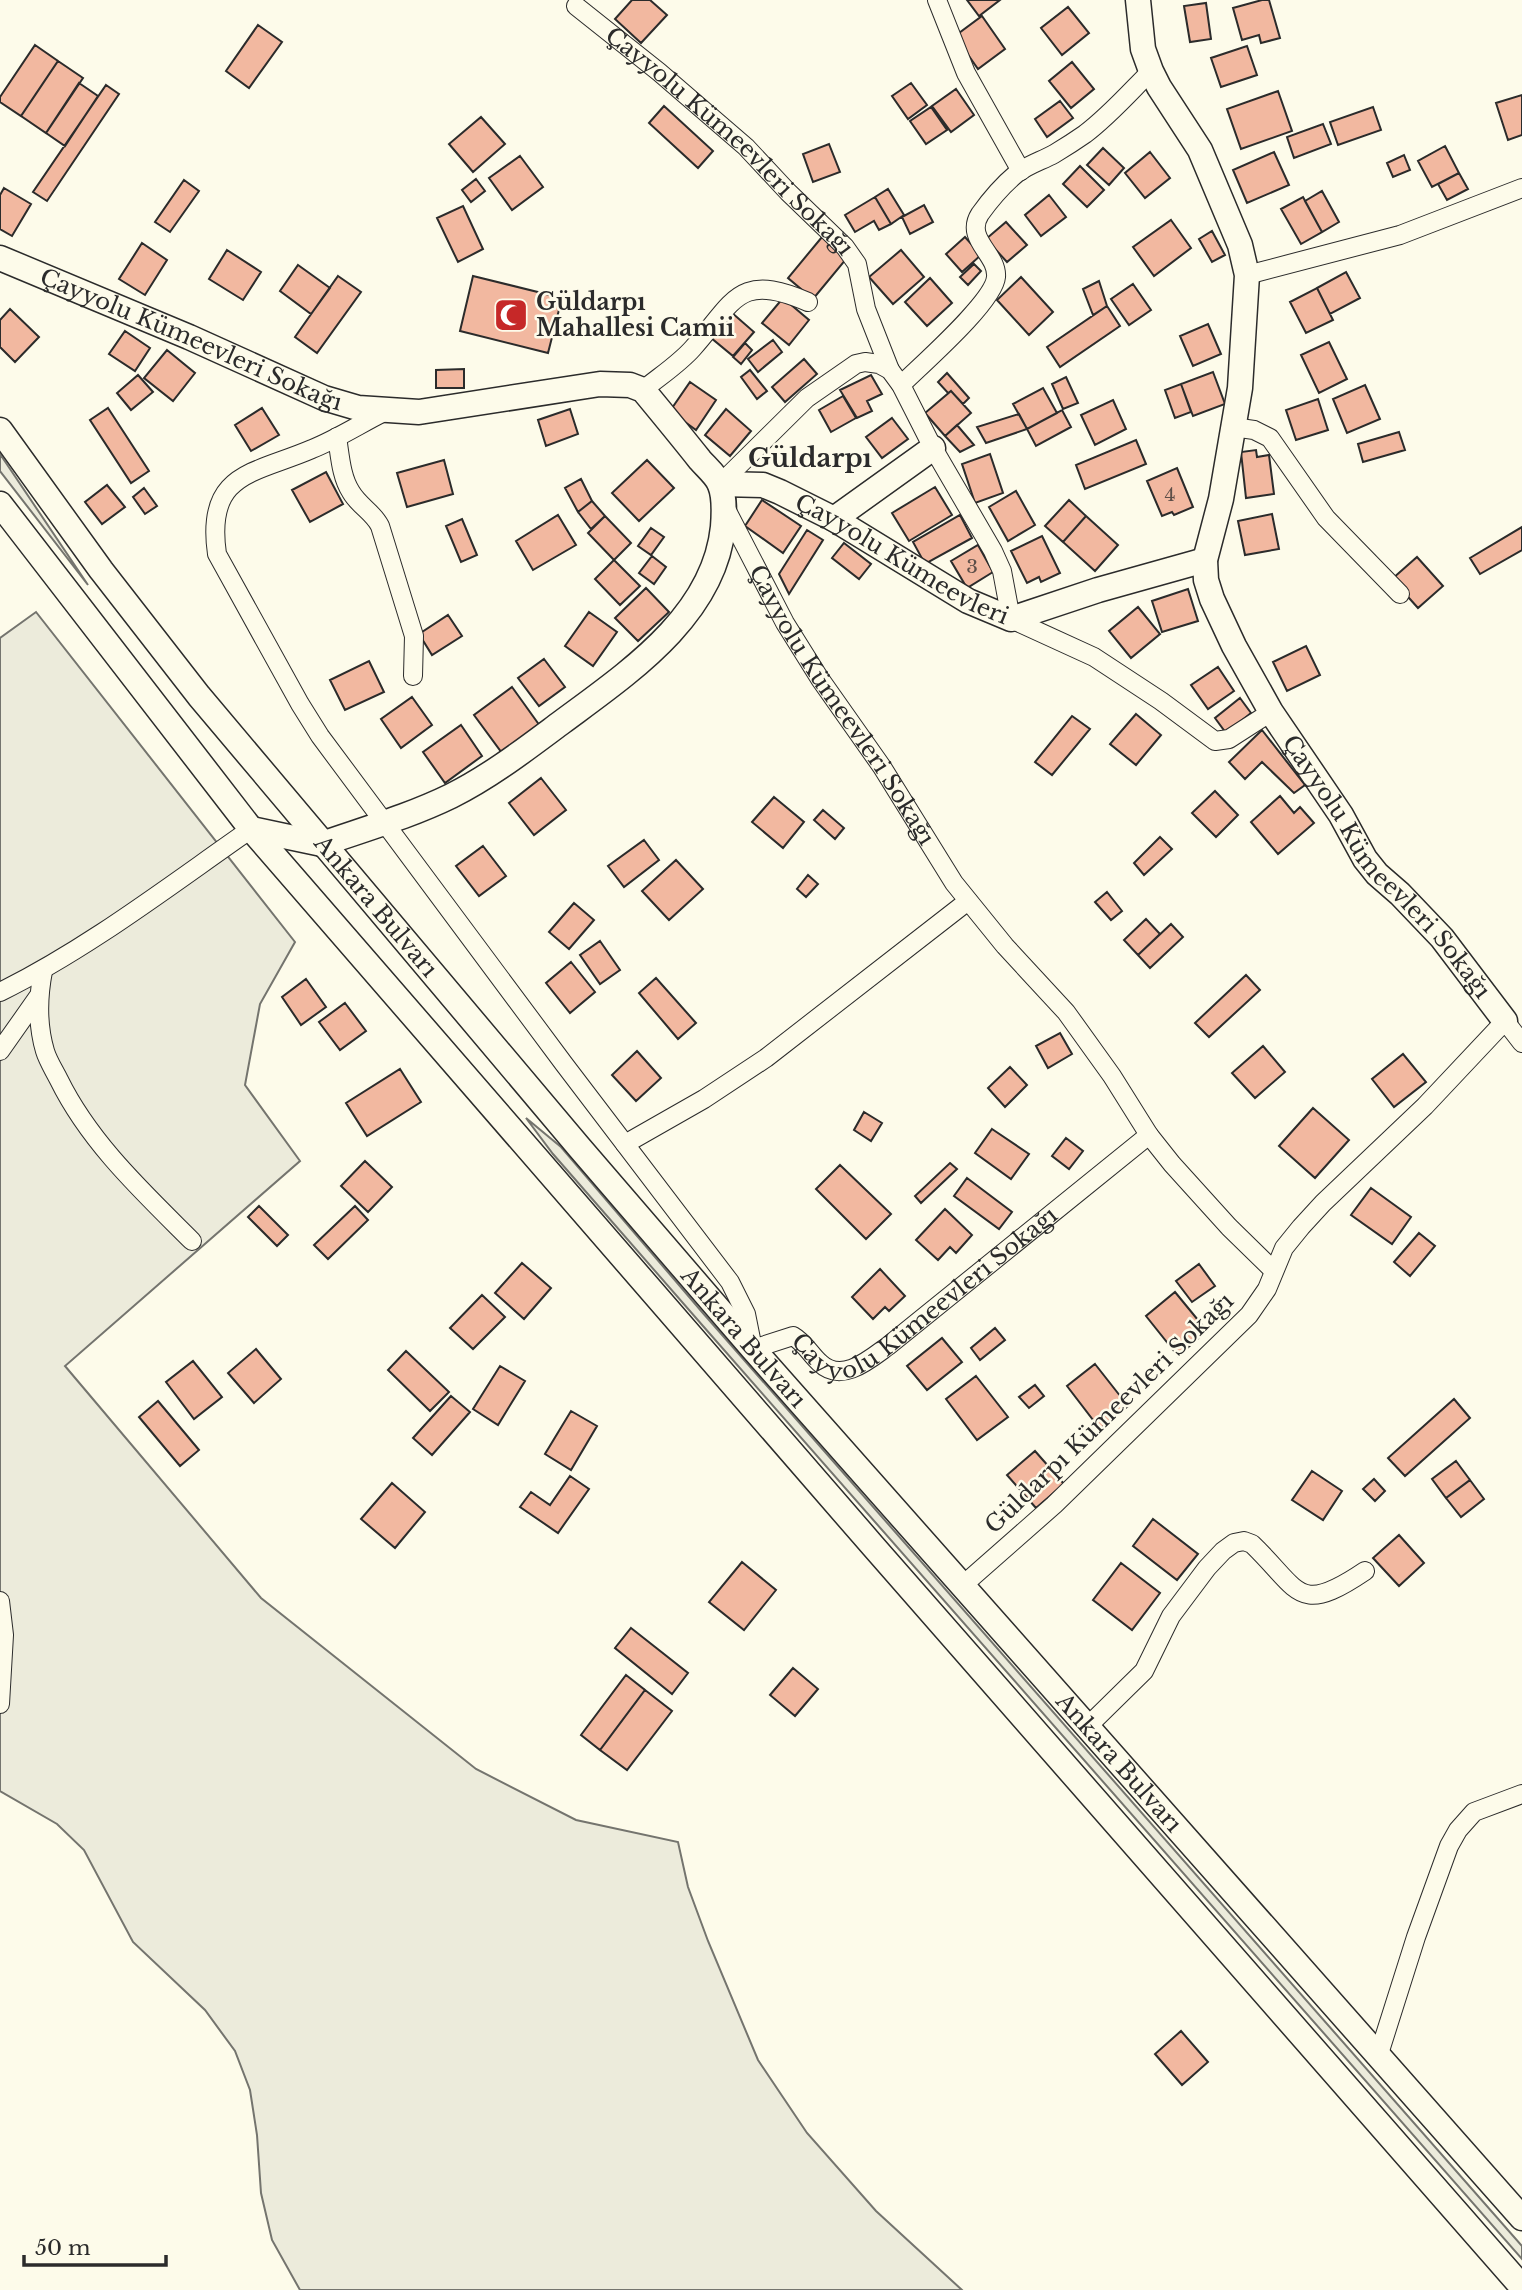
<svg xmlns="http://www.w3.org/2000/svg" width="1522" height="2290" viewBox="0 0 1522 2290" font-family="'Libre Baskerville',serif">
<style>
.green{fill:#ecebdb;stroke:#74746e;stroke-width:2}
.building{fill:#f2b8a0;stroke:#2b2b2b;stroke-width:2}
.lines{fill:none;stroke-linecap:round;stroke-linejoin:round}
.street-casing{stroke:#2b2b2b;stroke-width:20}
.secondary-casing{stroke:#2b2b2b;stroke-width:27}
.street{stroke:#fdfbea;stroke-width:18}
.secondary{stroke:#fdfbea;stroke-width:24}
.labels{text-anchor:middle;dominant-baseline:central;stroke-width:5;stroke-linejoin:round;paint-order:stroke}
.number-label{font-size:19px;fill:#5d4e48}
.street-label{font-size:23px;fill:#2b2b2b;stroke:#fdfbea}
.poi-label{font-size:23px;font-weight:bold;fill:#2b2b2b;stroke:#fdfbea;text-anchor:start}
.quarter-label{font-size:26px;font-weight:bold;fill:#2b2b2b;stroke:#fdfbea}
</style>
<rect width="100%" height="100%" fill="#fdfbea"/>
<!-- green -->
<path class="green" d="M0,454L88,585L0,471Z
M36,612L295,942L260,1004L245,1085L300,1161L65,1366L261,1598L476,1769L576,1820L678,1842L688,1887L708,1941L758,2060L807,2133L876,2211L962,2290H300L272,2240L261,2193L257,2135L250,2090L235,2051L205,2010L133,1942L84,1850L57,1824L0,1791V638Z
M526,1118L561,1147L702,1312L1522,2246V2259L703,1326L553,1154Z"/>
<!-- building -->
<path class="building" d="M632,0H650L667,15L641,43L615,19Z
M967,0H1000L979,16Z
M1262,0H1269L1280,38L1261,43L1259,35L1242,40L1233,8Z
M1206,3L1211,39L1190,42L1184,6Z
M1068,7L1089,33L1062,55L1041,28Z
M982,16L1005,49L978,69L955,36Z
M258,25L282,42L249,88L226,71Z
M35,45L58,61L21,116L0,102V97Z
M1247,46L1257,75L1221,87L1211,58Z
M58,61L83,78L46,133L21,116Z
M1072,62L1094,89L1071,108L1049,81Z
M79,83L98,96L65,146L46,133Z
M911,83L927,105L908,119L892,96Z
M106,85L119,94L47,201L33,192Z
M956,89L974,115L951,132L932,106Z
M1278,91L1292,131L1241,149L1227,109Z
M1522,95V135L1508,140L1496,103Z
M1060,101L1073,118L1047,137L1035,119Z
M664,106L713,151L698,168L649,123Z
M931,107L947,130L926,144L910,121Z
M1373,107L1381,130L1338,145L1330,122Z
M481,117L505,144L473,172L449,144Z
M1323,124L1331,144L1294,158L1287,137Z
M829,144L840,172L813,182L803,154Z
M1445,146L1459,173L1432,187L1418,161Z
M1103,148L1124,168L1109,185L1087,165Z
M1150,152L1170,178L1145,198L1125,173Z
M1274,152L1289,185L1247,203L1233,170Z
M1404,155L1410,170L1393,177L1387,163Z
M520,156L543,187L512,210L489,178Z
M1080,166L1104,190L1087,207L1063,184Z
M1459,173L1468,189L1447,200L1438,184Z
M476,179L485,191L471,202L462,190Z
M184,180L199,191L170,232L155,222Z
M4,188L31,204L12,236L0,229V195Z
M888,189L904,215L891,224L875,197Z
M1322,191L1339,222L1322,232L1305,201Z
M1049,195L1066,217L1041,236L1025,215Z
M875,197L891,224L879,230L874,221L855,232L845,215Z
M1303,197L1322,232L1301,244L1281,209Z
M924,205L933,222L910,234L902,217Z
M463,206L483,249L458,262L437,218Z
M1171,220L1191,248L1154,276L1133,247Z
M1006,222L1027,245L1007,262L986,239Z
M1212,231L1225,255L1212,262L1199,239Z
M822,237L847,258L813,299L788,278Z
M965,237L981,255L962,272L946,254Z
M142,243L167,260L145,295L119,279Z
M227,250L261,272L243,300L209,279Z
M901,250L924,277L893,304L869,277Z
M974,264L981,271L968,285L960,277Z
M298,265L330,288L311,314L280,291Z
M1346,272L1360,298L1330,314L1317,288Z
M338,276L361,292L317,353L295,337Z
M473,276L562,298L548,353L460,331Z
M1021,277L1053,312L1029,335L997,300Z
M930,278L952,303L927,326L905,302Z
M1099,281L1107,306L1093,315L1083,289Z
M1133,284L1151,310L1129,325L1111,299Z
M1317,288L1333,320L1306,333L1290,302Z
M783,298L809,320L789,345L762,323Z
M1107,306L1120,326L1060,367L1047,347Z
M10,309L39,337L15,362L0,347V320Z
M731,312L754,332L733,356L710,337Z
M1208,324L1221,354L1193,366L1180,336Z
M125,331L150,348L135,371L109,354Z
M773,340L782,352L758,372L748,359Z
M1329,342L1347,379L1319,393L1301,355Z
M745,343L752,350L741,364L733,357Z
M167,350L195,373L173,401L144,378Z
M804,359L817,374L785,402L772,387Z
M464,369V388H436V370Z
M750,370L767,391L757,399L741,377Z
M1213,372L1225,404L1193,416L1181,384Z
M947,373L969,398L963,404L951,391L948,393L938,382Z
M138,375L153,392L131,410L117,393Z
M871,375L882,394L867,401L872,411L857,418L840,390Z
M1066,377L1078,403L1063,409L1052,384Z
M690,382L716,400L696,430L670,411Z
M1181,384L1191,412L1175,418L1165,390Z
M1365,385L1380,419L1347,433L1333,399Z
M1043,388L1057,413L1027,429L1013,404Z
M951,391L971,413L945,436L925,413Z
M843,396L856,418L831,432L819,410Z
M1318,399L1328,430L1296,440L1286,410Z
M1113,400L1126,429L1095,445L1081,415Z
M108,408L149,471L131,483L90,420Z
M262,408L279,435L251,451L235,425Z
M570,409L578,434L546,446L538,420Z
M726,409L751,431L730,456L705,435Z
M1062,410L1071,427L1036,446L1027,429Z
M1019,414L1027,429L986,443L977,427Z
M892,418L908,439L882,458L866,437Z
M957,425L974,445L960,452L945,436Z
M1399,432L1405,450L1363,462L1358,444Z
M1136,440L1146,464L1085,489L1076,465Z
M1256,450L1257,457L1269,455L1274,494L1246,498L1241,452Z
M990,454L1003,493L975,503L962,464Z
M444,460L453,494L407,507L397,473Z
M647,460L674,488L639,521L612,493Z
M1177,468L1193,507L1174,515L1172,512L1162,516L1147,481Z
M326,472L343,504L310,522L292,490Z
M581,479L592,501L578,512L565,488Z
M107,485L125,507L102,524L85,502Z
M935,487L952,515L909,541L892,513Z
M144,488L157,506L145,514L133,497Z
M1016,491L1035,525L1008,541L989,507Z
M762,500L801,526L783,553L745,526Z
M1069,500L1086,516L1063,542L1045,526Z
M592,501L605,516L591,529L578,512Z
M1272,514L1279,549L1245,555L1238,521Z
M558,515L576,545L533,570L516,541Z
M960,515L972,538L925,564L913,542Z
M605,516L631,543L614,560L588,533Z
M1086,516L1118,545L1095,571L1063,542Z
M462,519L477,555L461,562L446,526Z
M1522,527V550L1480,574L1470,558Z
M651,528L664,537L651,555L638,546Z
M807,530L823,540L789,594L779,574Z
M1042,536L1060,573L1041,582L1039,577L1027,583L1011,551Z
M844,543L871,564L859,579L832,558Z
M978,545L993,572L967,588L951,561Z
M652,556L666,567L654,584L639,573Z
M1417,557L1443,586L1418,608L1392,579Z
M614,560L640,586L620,605L595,579Z
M646,588L669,612L638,641L615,618Z
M1188,589L1198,621L1162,632L1152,601Z
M1138,607L1160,634L1131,658L1109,631Z
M589,612L617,632L593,666L565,646Z
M448,615L462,636L432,655L419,634Z
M1306,646L1320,675L1287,691L1273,662Z
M544,659L565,687L539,706L518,678Z
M369,661L384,692L345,710L330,680Z
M1218,667L1234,691L1208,709L1191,685Z
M512,687L540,726L502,753L474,715Z
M412,697L432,725L401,748L381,719Z
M1240,698L1251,713L1226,733L1215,718Z
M1136,714L1161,735L1136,765L1110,744Z
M1072,716L1090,729L1052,775L1035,762Z
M461,725L482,756L445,783L423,752Z
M1262,730L1305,785L1294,793L1262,762L1245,779L1229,762Z
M541,778L566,810L534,835L509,803Z
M1215,791L1238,815L1216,837L1192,813Z
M1280,796L1294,813L1300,807L1314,823L1278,854L1251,822Z
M774,797L804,822L783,848L752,822Z
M823,810L844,828L835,839L814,820Z
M1160,837L1172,849L1144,875L1134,863Z
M644,840L659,860L624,887L608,866Z
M483,846L506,876L479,896L456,866Z
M676,860L703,889L669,920L642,891Z
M808,875L818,884L806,897L797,889Z
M1107,892L1122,911L1111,920L1095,902Z
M574,903L594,920L569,949L549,932Z
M1146,919L1160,934L1138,955L1124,940Z
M1171,924L1183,937L1150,968L1138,955Z
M600,941L620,970L600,984L580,955Z
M571,962L595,992L570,1013L546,983Z
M1246,975L1260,990L1209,1037L1195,1023Z
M656,978L696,1023L678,1039L639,993Z
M306,979L326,1007L301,1025L282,997Z
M345,1003L366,1031L340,1050L319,1022Z
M1060,1033L1072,1054L1048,1068L1036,1046Z
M1263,1046L1285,1072L1255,1098L1232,1073Z
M637,1051L661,1078L636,1101L612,1075Z
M1403,1054L1426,1082L1394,1107L1372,1079Z
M1010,1067L1027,1085L1005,1107L988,1088Z
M400,1069L421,1102L367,1136L346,1103Z
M1313,1108L1349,1140L1315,1178L1279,1146Z
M864,1112L882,1123L871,1141L854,1130Z
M992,1129L1029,1154L1011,1179L975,1153Z
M1066,1138L1083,1151L1069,1169L1052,1156Z
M365,1161L392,1187L368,1212L341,1186Z
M950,1163L957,1169L921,1203L915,1196Z
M840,1165L891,1214L866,1239L816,1189Z
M967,1178L1012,1212L999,1229L954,1196Z
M1371,1188L1411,1217L1392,1244L1351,1215Z
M259,1206L288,1235L277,1246L248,1217Z
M355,1206L368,1220L328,1259L314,1245Z
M945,1209L972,1235L956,1253L950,1247L938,1260L916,1240Z
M1419,1233L1435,1246L1410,1276L1394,1262Z
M522,1263L551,1288L524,1319L495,1293Z
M1199,1264L1215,1286L1192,1302L1176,1281Z
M880,1269L905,1296L889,1311L885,1307L873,1319L852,1297Z
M1175,1292L1207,1331L1178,1356L1146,1316Z
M482,1295L505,1317L473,1349L450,1328Z
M995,1328L1005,1340L980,1360L971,1348Z
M942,1338L962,1362L927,1390L907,1366Z
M256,1349L281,1379L254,1403L228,1373Z
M406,1351L449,1392L430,1411L388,1370Z
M193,1361L222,1397L194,1419L166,1382Z
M1095,1364L1128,1406L1100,1429L1067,1386Z
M500,1366L525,1381L498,1425L473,1409Z
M976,1376L1008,1417L977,1440L946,1399Z
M1035,1385L1044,1396L1029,1408L1019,1397Z
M451,1396L470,1412L432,1455L413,1438Z
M1454,1399L1470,1418L1405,1476L1388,1458Z
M158,1401L199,1450L180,1466L139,1417Z
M571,1411L597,1426L571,1470L545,1454Z
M1035,1451L1064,1484L1036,1508L1007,1475Z
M1456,1461L1470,1480L1446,1498L1432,1479Z
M1312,1471L1342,1491L1323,1520L1292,1500Z
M570,1476L589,1489L558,1533L520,1507L531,1492L550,1505Z
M1374,1479L1385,1491L1375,1501L1363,1489Z
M1470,1480L1484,1499L1461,1517L1446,1498Z
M392,1483L425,1512L395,1548L361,1519Z
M1153,1519L1198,1554L1177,1580L1133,1546Z
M1399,1535L1424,1563L1399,1586L1373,1558Z
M742,1562L776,1590L744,1630L709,1602Z
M1121,1563L1160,1593L1132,1630L1093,1600Z
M631,1628L688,1673L672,1694L615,1648Z
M793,1668L818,1689L795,1716L770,1695Z
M626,1675L645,1690L600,1750L581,1735Z
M645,1690L672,1711L627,1770L600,1750Z
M1181,2031L1208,2062L1182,2085L1155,2054Z"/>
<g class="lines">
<!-- street casing -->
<g class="street-casing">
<g id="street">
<path d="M937,0L966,73L1021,171"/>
<path id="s1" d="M576,6L659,72L746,147L788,192L845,247L857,264L866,309L890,370"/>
<path d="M1247,275L1400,235L1522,188"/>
<path d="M901,385C920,366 994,302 996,277C998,254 964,239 980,214C990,200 1003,185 1016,174C1027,165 1041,161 1054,154C1064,148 1075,141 1085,134C1109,116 1130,92 1151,71"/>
<path d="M643,390C660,376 679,364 693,348C734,302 738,271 808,302"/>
<path id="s2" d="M384,412C360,424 337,439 312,449C254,474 205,472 217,554L300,704L320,736L564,1064L730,1282L746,1314L753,1349L793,1336C805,1343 810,1354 820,1363C842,1384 870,1359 888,1346L1149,1135"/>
<path d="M1233,427L1254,430L1270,438L1326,518L1400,594"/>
<path d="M337,437C340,455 341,477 351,492C359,506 373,512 380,526L414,636L413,676"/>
<path d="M720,484L807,398L856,364L865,362L879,364L890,370L901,385L933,448L993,551L1002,571L1011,619L1094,657L1161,701L1215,741L1229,739L1271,712"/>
<path id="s3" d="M726,509L785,623L820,679L882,767L954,883L1005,946L1066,1012L1112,1076L1149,1135L1172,1164L1229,1227L1273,1270"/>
<path d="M43,971C38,997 37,1024 45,1051C48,1061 54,1070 59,1080C90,1143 143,1192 192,1241"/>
<path d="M0,992C89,948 169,886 251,829"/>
<path d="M0,1051L38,997"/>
<path d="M625,1144L704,1099L766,1058L968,901"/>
<path d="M962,1586L1054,1505L1249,1315L1267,1289L1284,1248L1301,1227L1323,1203L1425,1106L1505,1021L1522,1043"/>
<path d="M0,1601L4,1635L0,1704"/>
<path d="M1087,1727L1144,1671L1171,1616L1207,1568L1223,1551L1234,1543L1244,1541L1252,1544C1300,1590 1297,1617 1365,1571"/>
<path d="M1378,2057L1416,1937L1449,1846L1458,1830L1474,1812L1522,1794"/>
</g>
</g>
<!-- secondary casing -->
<g class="secondary-casing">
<g id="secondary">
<path id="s4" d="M1138,0L1143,49L1151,71L1159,87L1200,150L1240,245L1247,275L1240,388L1221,499L1205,560L1206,580L1212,599L1234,646L1271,712L1341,815L1365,859L1377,874L1400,894L1442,938L1505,1021"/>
<path id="s5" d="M0,258L189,337L324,398L358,408L419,412L600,384L630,385L643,390C662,413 681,436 700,460C706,467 717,476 720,485C725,497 724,514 723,527C714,616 628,673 562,722C527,748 491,776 451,796C410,816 365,829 322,844"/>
<path id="s6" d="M0,430L101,570L199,696L579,1147L753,1349L1522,2218"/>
<path id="s7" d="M720,484L763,485L780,492L834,519L968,601L1011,619L1098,590L1205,560"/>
<path d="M0,504L251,829L873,1546L1522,2287"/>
<path d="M834,519L933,448"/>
<path d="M251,829L322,844"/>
</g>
</g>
<!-- street -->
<use href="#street" class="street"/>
<!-- secondary -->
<use href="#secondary" class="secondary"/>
</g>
<!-- icons -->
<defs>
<g id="mosque-square" transform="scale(1.75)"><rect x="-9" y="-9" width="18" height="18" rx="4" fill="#c62828" stroke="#fdfbea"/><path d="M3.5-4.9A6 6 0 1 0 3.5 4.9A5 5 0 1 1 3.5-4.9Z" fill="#fff"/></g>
</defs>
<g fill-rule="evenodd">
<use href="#mosque-square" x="511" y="315"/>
</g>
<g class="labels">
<!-- number labels -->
<g class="number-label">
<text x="1170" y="494">4</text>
<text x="972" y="566">3</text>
</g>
<!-- street labels -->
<g class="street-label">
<text stroke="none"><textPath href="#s1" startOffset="205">Çayyolu Kümeevleri Sokağı</textPath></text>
<text stroke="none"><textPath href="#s5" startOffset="208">Çayyolu Kümeevleri Sokağı</textPath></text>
<text stroke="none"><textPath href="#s7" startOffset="201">Çayyolu Kümeevleri</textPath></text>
<text stroke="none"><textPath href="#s3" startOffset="228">Çayyolu Kümeevleri Sokağı</textPath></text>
<text stroke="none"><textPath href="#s4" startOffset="950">Çayyolu Kümeevleri Sokağı</textPath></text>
<text stroke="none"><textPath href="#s6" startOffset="607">Ankara Bulvarı</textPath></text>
<text stroke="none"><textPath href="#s2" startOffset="1414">Çayyolu Kümeevleri Sokağı</textPath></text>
<text stroke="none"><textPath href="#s6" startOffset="1174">Ankara Bulvarı</textPath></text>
<text transform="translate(1109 1413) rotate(-44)">Güldarpı Kümeevleri Sokağı</text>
<text stroke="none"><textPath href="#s6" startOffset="1741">Ankara Bulvarı</textPath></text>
</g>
<!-- poi labels -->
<g class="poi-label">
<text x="536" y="302">Güldarpı<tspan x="536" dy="26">Mahallesi Camii</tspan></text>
</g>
<!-- quarter labels -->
<g class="quarter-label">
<text x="810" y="458">Güldarpı</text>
</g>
</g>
<!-- scale -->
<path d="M24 2255v10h142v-10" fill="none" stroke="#2b2b2b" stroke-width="3.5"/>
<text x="35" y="2255" font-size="21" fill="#2b2b2b" stroke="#fdfbea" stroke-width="5" paint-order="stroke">50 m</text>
</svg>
